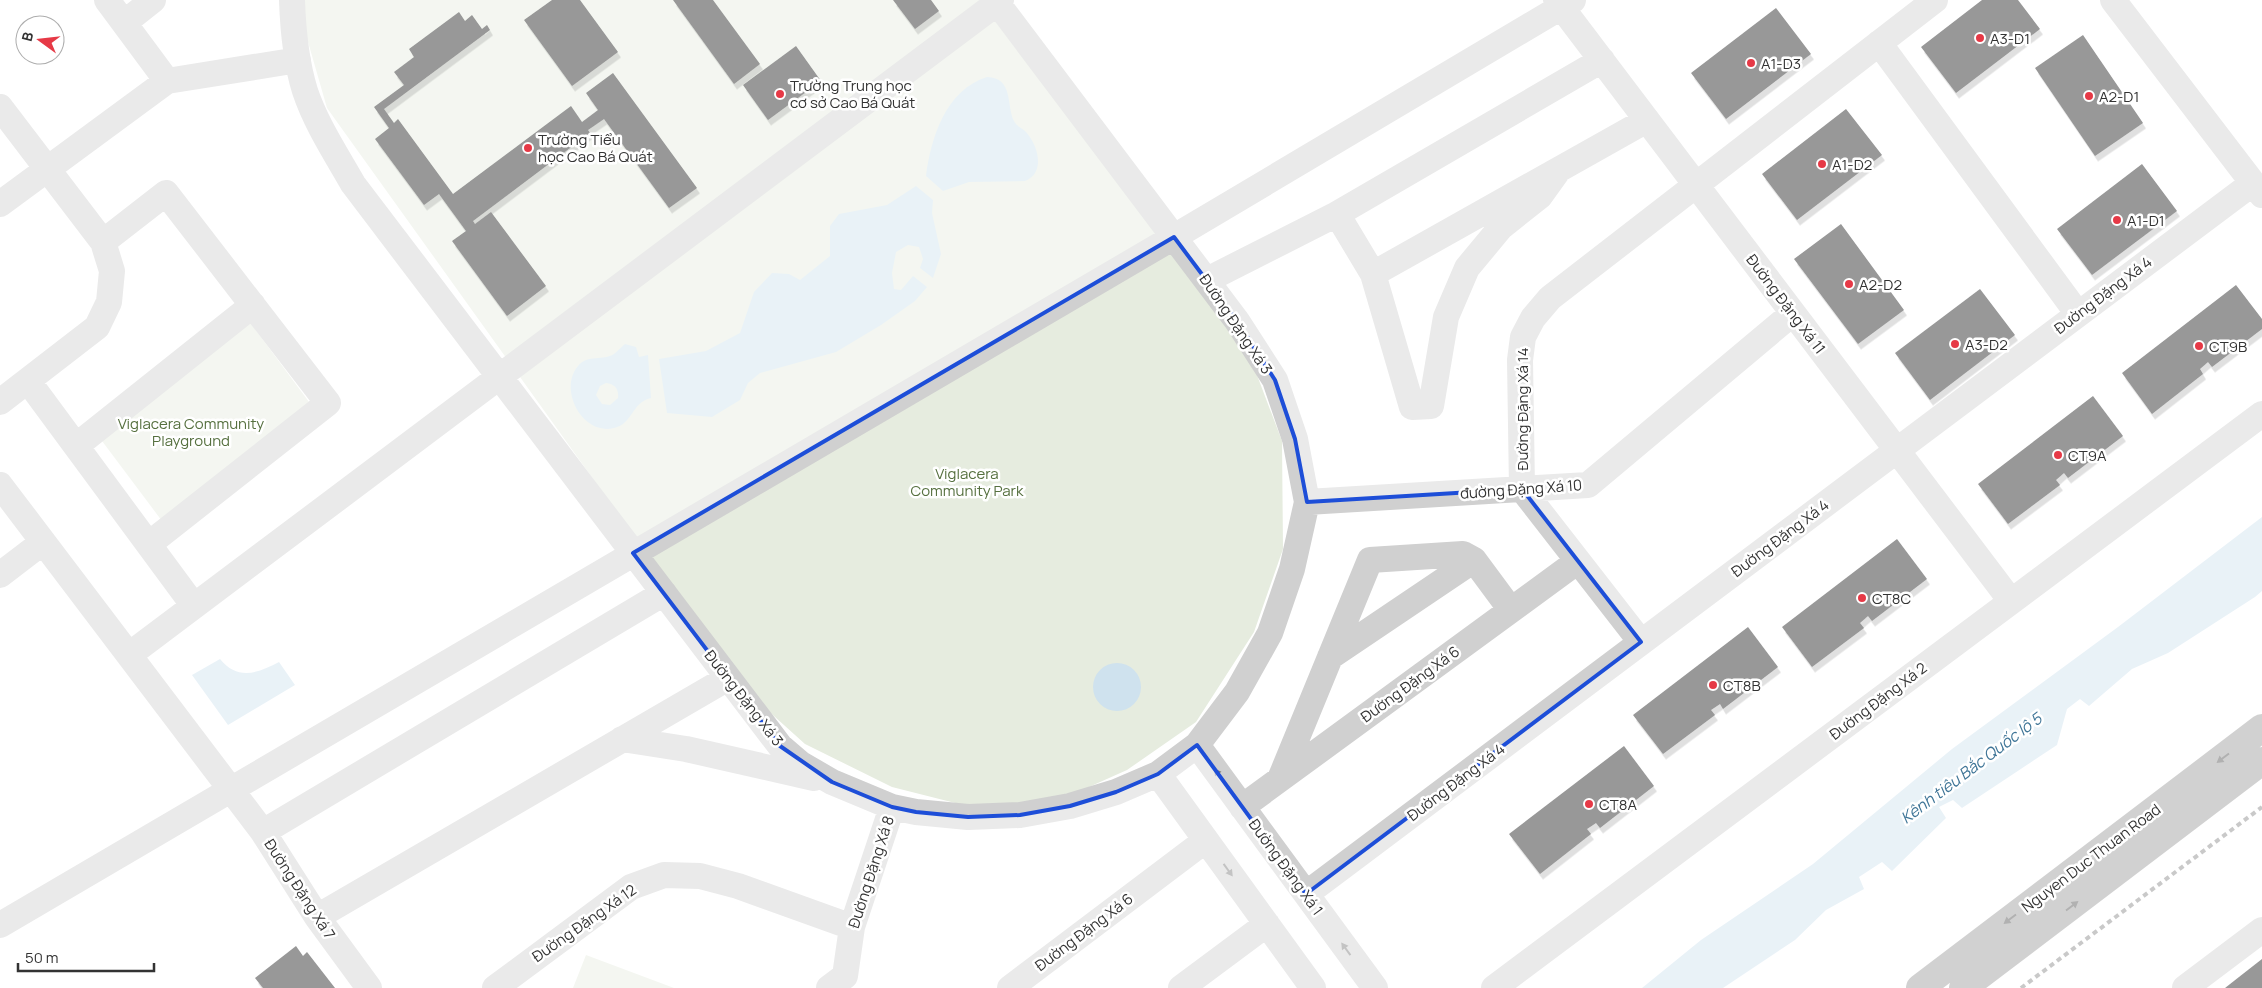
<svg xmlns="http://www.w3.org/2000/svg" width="2262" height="988" viewBox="0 0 2262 988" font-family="Manrope,sans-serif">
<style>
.green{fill:#e6ecdf}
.water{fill:#cfe2ee;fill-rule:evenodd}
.building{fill:#1a1a1a;filter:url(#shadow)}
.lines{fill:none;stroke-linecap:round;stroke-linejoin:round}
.minor{stroke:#d0d0d0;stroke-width:26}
.highway{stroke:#9a9a9a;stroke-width:28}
.rail{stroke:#888;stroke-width:4;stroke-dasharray:5 4;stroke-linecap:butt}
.oneway{fill:#525252}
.oneway2{fill:#7a7a7a}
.marked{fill:none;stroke:#1d4ed8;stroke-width:4;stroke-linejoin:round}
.poi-dot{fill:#e63946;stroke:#fff;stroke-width:2}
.labels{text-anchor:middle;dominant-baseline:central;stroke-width:5;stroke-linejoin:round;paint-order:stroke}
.poi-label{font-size:15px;fill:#333;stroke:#fff;text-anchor:start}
.street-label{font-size:15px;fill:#333;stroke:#fff}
.park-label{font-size:15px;fill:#56703f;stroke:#fff}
.water-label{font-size:16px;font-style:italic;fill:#3f7597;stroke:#fff}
</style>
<defs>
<filter id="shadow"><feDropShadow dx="3" dy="5.5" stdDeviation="0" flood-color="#0004"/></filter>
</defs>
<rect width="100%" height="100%" fill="#fff"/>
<!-- green -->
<path class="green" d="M301,0H979L1249,354L1282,441L1283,549L1254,632L1196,722L1127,770L1062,799L975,808L892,787L805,744L743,688L327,108L300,14Z
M249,321L312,406L162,521L99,437Z
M586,955L674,988H573Z"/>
<!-- water -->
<path class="water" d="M987,77C1014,78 1006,105 1014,121C1017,127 1022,128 1026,132C1038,145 1046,173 1025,181L969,182L943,191L926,176C931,137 946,90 987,77Z
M916,186L933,200L932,213L941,254L933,278L920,268L923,259L919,247L908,245L896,252L892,273L894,289L901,290L913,276L927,287L915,301L881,325L836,352L760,373L748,383L740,400L712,417L667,413L659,359L706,351L740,333L754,292L772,273L789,274L800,280L830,256V226L839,214L887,205Z
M625,344L636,347L639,357L648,355L651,398C631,403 633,424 614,428C582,436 558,389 578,366C588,354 603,361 614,354C618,351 621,347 625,344ZM606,383C615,384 619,389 618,398L610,405L602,404L596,395L600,386Z
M2262,517V591L2255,597L2168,653L2132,669L2089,706L2080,699L2067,709L2057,745L1962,808L1953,800L1939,807L1946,818L1892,871L1882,862L1859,877L1864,889L1826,910L1795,940L1723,988H1642L1701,940L1813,864L1952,749L2118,627Z
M220,659C238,681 258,673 279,662L295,685L228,725L192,675Z
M1093 687a24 24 0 1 1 48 0a24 24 0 1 1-48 0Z"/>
<!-- building -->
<path class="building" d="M552,0H580L618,52L572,86L524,20Z
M673,0H713L760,64L734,84Z
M893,0H931L939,11L915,29Z
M1982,0H2018L2040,29L1956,93L1921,47Z
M1776,8L1811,54L1726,119L1691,73Z
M459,12L465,21L472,15L482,29L487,25L490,30L384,109L394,123L398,119L453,194L571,106L582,122L598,110L586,93L613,73L697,188L669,208L604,119L588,130L590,133L473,221L475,224L491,212L546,286L507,316L452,241L466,231L439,194L424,205L375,139L389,128L374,107L404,85L394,72L414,57L409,49Z
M2083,35L2143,123L2095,156L2035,68Z
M796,46L821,81L768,120L743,85Z
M1846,109L1882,155L1797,220L1762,174Z
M2142,164L2177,211L2092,275L2057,229Z
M1841,224L1904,310L1858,344L1794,259Z
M2236,285L2262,319V329L2212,367L2208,362L2200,369L2203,374L2152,414L2122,373Z
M1980,289L2015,335L1930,400L1895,353Z
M2093,396L2123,436L2068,478L2064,473L2056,480L2060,485L2008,524L1978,484Z
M1897,539L1927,579L1872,621L1868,616L1860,623L1864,628L1812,667L1782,627Z
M1748,627L1778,667L1723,709L1720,704L1711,710L1715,715L1663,754L1633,715Z
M1624,746L1654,786L1600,828L1596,823L1587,829L1591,834L1540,874L1509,834Z
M296,946L303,956L307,952L335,988H263L255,978Z
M2262,959V988H2225L2239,977Z"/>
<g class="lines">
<!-- minor -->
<path class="minor" d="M107,0L167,81
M292,0C293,30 296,62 305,91C316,124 336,154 353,184L780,746L801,764L832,782L892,807L916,812L968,817L1020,815L1070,806L1116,792L1158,774L1197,745L1237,692L1270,633L1292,569L1307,502L1295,439L1275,380L1237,321L995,0
M1556,0L2011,601
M2113,0L2262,195
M124,23L153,0
M1879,43L2078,314
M0,107L103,242L112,271L109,302L97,327L0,402
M1558,171L1540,196L1501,227L1467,268L1446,317L1431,406L1412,407L1373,274L1647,120
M0,204L167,81L298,60
M1337,214L1373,274
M103,242L166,193L328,403L149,544
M1207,280L1337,214L1602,60
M28,381L194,606
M76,446L253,305
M0,485L263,832L317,917L369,988
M1307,502L1588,485L1793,313
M1474,560L1511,610
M0,575L43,542
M1641,642L1522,489L1520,360L1523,337L1533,318L1550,298L1935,0
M129,655L1001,0
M622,739L686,749L814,778
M1197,745L1375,988
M1158,774L1313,988
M1280,779L1370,560L1463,554L1474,560L1330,657
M1242,807L1578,561
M263,832L664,593
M1306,894L2253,183
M317,917L728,678
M0,925L1174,237L1573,0
M495,988L631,887L664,875L700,876L738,886L852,927
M829,988L845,976L852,927L892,807
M1010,988L1206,840
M1181,988L1267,924
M1494,988L2262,414
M2185,988L2262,930"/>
<!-- highway -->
<path class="highway" d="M1920,988L2262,728
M1963,988L2262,761"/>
<!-- rail -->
<path class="rail" d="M2021,988L2262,807"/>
</g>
<!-- one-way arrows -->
<defs><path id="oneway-solid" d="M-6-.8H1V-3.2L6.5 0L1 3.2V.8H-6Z" transform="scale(1.25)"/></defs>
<g class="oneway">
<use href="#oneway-solid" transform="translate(2223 758) rotate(143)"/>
<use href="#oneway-solid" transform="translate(2072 906) rotate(-37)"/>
<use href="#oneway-solid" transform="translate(2010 919) rotate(143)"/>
</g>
<g class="oneway2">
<use href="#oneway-solid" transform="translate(1219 775) rotate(-126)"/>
<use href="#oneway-solid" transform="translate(1228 870) rotate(54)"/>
<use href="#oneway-solid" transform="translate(1346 949) rotate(-126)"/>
</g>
<!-- marked area -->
<path d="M0 0H2262V988H0ZM1174,237L1237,321L1275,380L1295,439L1307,502L1522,489L1641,642L1306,894L1197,745L1158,774L1116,792L1070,806L1020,815L968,817L916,812L892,807L832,782L780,746L633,553Z" fill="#fff" fill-opacity=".55" fill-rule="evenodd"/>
<path class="marked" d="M1174,237L1237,321L1275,380L1295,439L1307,502L1522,489L1641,642L1306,894L1197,745L1158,774L1116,792L1070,806L1020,815L968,817L916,812L892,807L832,782L780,746L633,553Z"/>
<!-- markers -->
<g class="poi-dot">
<circle cx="1980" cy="38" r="5"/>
<circle cx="1751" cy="63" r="5"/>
<circle cx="780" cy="94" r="5"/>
<circle cx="2089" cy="96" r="5"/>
<circle cx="528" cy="148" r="5"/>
<circle cx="1822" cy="164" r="5"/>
<circle cx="2117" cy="220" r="5"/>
<circle cx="1849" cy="284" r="5"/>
<circle cx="1955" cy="344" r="5"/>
<circle cx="2199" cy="346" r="5"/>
<circle cx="2058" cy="455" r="5"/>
<circle cx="1862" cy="598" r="5"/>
<circle cx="1713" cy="685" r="5"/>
<circle cx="1589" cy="804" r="5"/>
</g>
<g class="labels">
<!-- poi labels -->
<g class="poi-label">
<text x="1990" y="38">A3-D1</text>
<text x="1761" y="63">A1-D3</text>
<text x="790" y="85">Trường Trung học<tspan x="790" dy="17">cơ sở Cao Bá Quát</tspan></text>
<text x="2099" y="96">A2-D1</text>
<text x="538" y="139">Trường Tiểu<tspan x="538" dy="17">học Cao Bá Quát</tspan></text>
<text x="1832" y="164">A1-D2</text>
<text x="2127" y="220">A1-D1</text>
<text x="1859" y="284">A2-D2</text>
<text x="1965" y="344">A3-D2</text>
<text x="2209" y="346">CT9B</text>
<text x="2068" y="455">CT9A</text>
<text x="1872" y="598">CT8C</text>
<text x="1723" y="685">CT8B</text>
<text x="1599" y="804">CT8A</text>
</g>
<!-- street labels -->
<g class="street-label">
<text transform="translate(2103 295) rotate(-37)">Đường Đặng Xá 4</text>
<text transform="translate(1786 304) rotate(53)">Đường Đặng Xá 11</text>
<text transform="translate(1236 324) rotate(56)">Đường Đặng Xá 3</text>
<text transform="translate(1522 409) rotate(-90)">Đường Đặng Xá 14</text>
<text transform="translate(1521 489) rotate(-4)">đường Đặng Xá 10</text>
<text transform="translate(1780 538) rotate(-37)">Đường Đặng Xá 4</text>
<text transform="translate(1410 684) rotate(-36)">Đường Đặng Xá 6</text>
<text transform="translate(744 698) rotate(52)">Đường Đặng Xá 3</text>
<text transform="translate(1878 701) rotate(-37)">Đường Đặng Xá 2</text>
<text transform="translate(1456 782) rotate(-37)">Đường Đặng Xá 4</text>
<text transform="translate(2091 858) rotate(-37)">Nguyen Duc Thuan Road</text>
<text transform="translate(1286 867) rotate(54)">Đường Đặng Xá 1</text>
<text transform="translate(871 872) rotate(-72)">Đường Đặng Xá 8</text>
<text transform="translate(300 889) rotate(57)">Đường Đặng Xá 7</text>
<text transform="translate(584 923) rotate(-35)">Đường Đặng Xá 12</text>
<text transform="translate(1084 932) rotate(-37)">Đường Đặng Xá 6</text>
</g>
<!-- park labels -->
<g class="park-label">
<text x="191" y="423">Viglacera Community<tspan x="191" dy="17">Playground</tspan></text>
<text x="967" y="473">Viglacera<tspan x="967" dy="17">Community Park</tspan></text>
</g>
<!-- water labels -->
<g class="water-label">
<text transform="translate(1971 768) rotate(-37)">Kênh tiêu Bắc Quốc lộ 5</text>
</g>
</g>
<!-- north arrow -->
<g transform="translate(40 40) rotate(285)"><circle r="24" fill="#ffffff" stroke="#adadad"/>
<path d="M0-4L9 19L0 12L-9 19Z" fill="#e63946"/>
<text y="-8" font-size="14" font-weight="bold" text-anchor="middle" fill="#333333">B</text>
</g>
<!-- scale -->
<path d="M18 963v8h136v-8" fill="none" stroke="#333333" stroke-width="2.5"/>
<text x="25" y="963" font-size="15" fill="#333333" stroke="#ffffff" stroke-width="4" paint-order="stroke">50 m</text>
</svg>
